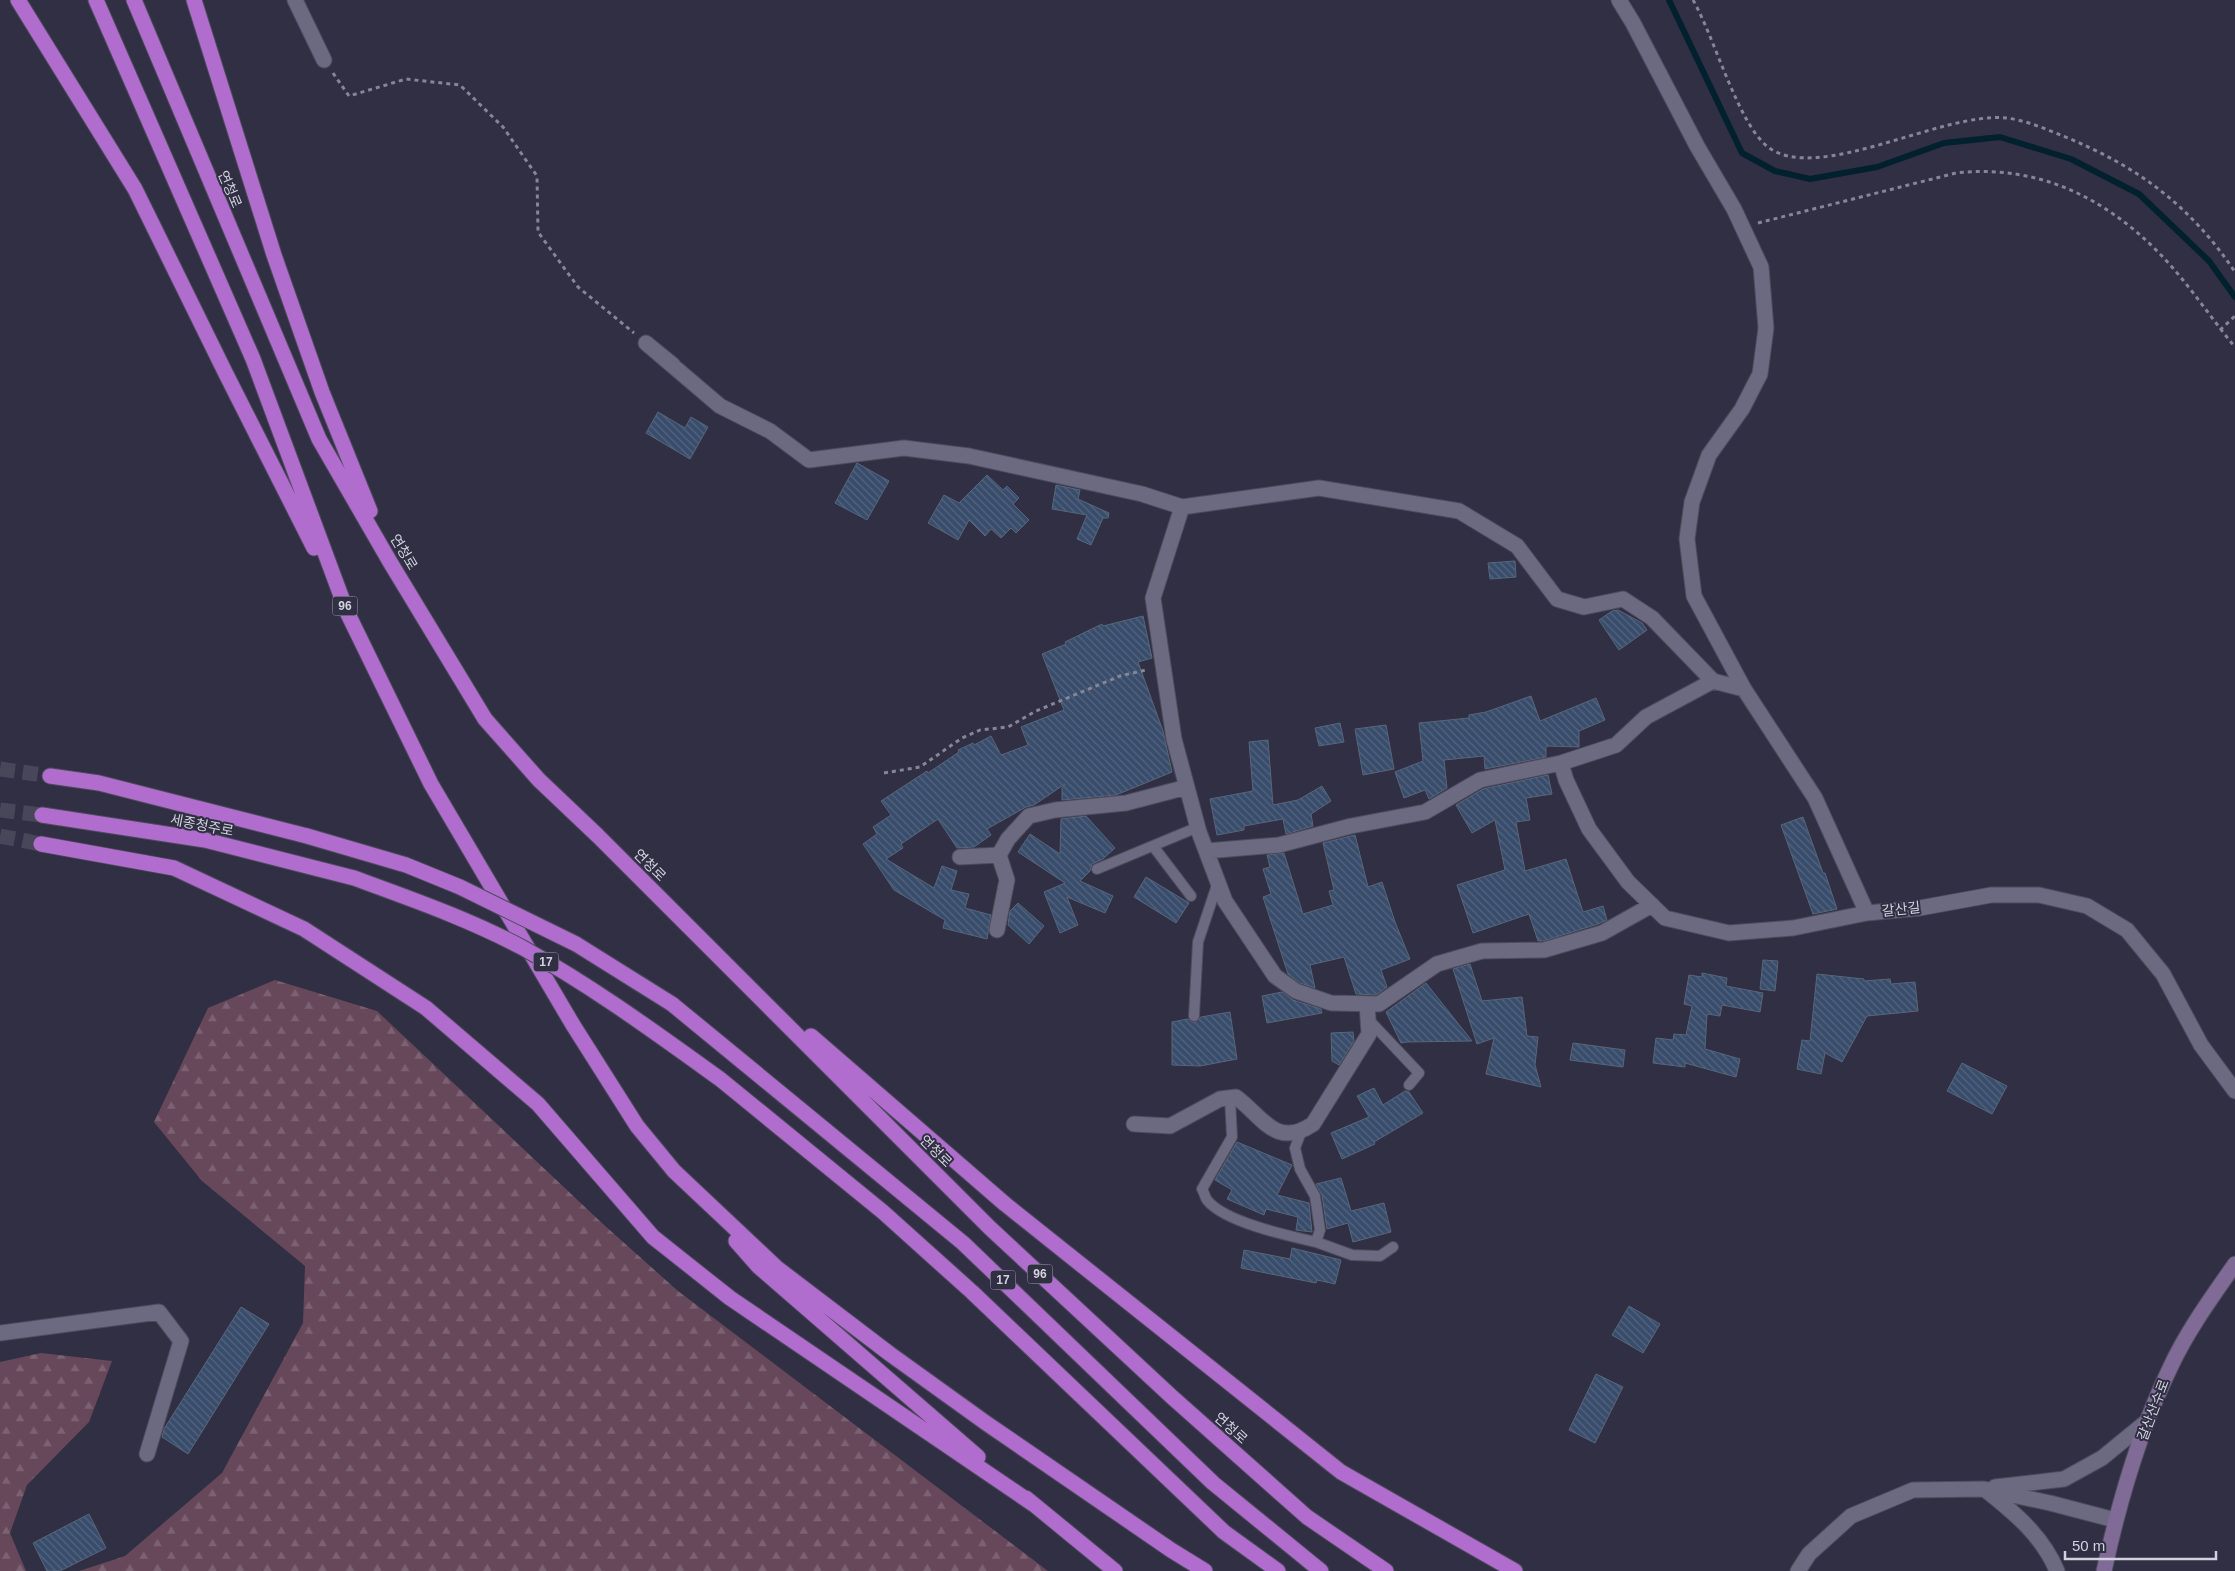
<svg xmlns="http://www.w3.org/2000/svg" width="2235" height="1571" viewBox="0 0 2235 1571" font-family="Arial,'Noto Sans KR',sans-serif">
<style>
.forest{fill:url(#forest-firs)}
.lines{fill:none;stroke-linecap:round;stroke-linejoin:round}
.stream{stroke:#01212e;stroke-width:6}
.building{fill:url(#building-back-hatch);stroke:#596679}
.highway-tunnel{stroke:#48475a;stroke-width:15;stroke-dasharray:15 8;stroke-linecap:butt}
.lane-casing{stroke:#4d4b5c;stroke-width:12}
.street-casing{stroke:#4d4b5c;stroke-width:17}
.secondary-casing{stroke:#4d4b5c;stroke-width:17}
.highway-casing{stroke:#4d4b5c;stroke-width:17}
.path{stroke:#878696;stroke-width:3;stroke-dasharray:4 4;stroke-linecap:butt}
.lane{stroke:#6b6a80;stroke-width:10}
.street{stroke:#6b6a80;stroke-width:15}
.secondary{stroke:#806b97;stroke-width:15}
.highway{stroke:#b06dce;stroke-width:15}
.highway-bridge-casing{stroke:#4d4b5c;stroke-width:17;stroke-linecap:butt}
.highway-bridge{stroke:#b06dce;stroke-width:15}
.labels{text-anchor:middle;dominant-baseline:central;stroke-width:4;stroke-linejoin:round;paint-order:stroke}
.shield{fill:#302f43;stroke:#a1a0b0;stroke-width:1}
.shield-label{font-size:12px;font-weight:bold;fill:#d2d1de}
.street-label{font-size:14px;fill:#d2d1de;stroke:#302f43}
</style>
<defs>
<pattern id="forest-firs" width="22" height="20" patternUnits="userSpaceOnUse" patternTransform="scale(1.25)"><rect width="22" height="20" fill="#66485a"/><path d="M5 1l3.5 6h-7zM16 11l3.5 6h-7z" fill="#7b6171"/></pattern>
<pattern id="building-back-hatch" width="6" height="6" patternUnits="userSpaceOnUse" patternTransform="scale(1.25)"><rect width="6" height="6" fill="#384c6b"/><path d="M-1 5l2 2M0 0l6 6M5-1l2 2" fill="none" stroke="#546580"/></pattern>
</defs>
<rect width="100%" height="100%" fill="#302f43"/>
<!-- forest -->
<path class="forest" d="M275,980L377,1011L603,1224L678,1291L1048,1571H79L125,1556L222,1473L303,1323L305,1266L202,1181L154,1122L208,1008Z
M41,1353L112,1361L89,1422L27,1485L10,1533L26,1571H0V1362Z"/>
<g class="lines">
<!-- stream -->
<path class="stream" d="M1669,0L1742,153L1775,171L1810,179L1877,167L1944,143L2000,137L2071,159L2139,194L2209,261L2235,297"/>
</g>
<!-- building -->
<path class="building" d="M658,412L685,428L691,417L708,427L690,459L646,433Z
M857,463L889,481L867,520L835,503Z
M987,475L1003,490L1007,486L1019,498L1013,504L1029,520L1016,533L1011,528L1001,538L991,529L985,536L969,520L958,540L928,523L944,495L959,503Z
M1056,485L1080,490L1078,499L1109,513L1108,518H1103L1091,545L1077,539L1087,515L1052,509Z
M1515,561L1516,577L1490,579L1488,563Z
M1618,610L1642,623L1647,630L1619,650L1599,620L1612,611Z
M1143,616L1152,658L1138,662L1163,731L1172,772L1116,795L1062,800V788L1065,784L1034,805L1026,807L987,829L991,835L974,847L957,848L938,819L901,844L903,848L886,859L934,888L942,866L957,871L951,890L969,894L965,908L991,915L987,939L943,928L945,920L894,890L863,844L877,834L873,827L891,815L881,801L927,771L928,773L959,752L958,750L973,743L974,745L991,736L1001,755L1028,745L1021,727L1064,710L1042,654L1066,644L1065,642L1102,624L1103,626Z
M1531,696L1540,721L1596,698L1605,720L1579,731V747L1546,746V757L1485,769L1484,756L1444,760L1447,788L1429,799L1425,790L1404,798L1395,772L1423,761L1419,723L1469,718V715L1486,712Z
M1340,723L1344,742L1319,746L1315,728Z
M1386,725L1394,769L1363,775L1355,729Z
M1268,740L1273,805L1298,800L1322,786L1331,801L1311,814L1313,826L1286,834L1283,819L1244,826V830L1217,835L1210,799L1253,791L1249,742Z
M1548,775L1552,794L1526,798L1530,820L1516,822L1525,871L1566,859L1583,912L1603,906L1607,920L1598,924L1543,941H1538L1529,914L1473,933L1457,885L1505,870L1495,820L1472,833L1456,805L1483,789Z
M1086,816L1115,848L1103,859L1092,864L1090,871L1080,881L1113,896L1105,913L1067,897L1078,925L1060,933L1044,892L1065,883L1018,852L1030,834L1060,854L1061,819Z
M1803,817L1823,873H1825L1837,909L1813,914L1781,825Z
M1355,835L1368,887L1382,882L1395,922L1410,959L1381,970L1387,987L1376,995L1356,994L1344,957L1310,965L1315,988L1300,983L1288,974L1263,897L1271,894L1263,869L1270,867L1267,855L1284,853L1303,914L1333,905L1329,891L1334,890L1323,843Z
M1146,877L1189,903L1176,923L1134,897Z
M1018,903L1044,926L1029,944L1008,925L1010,911Z
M1763,960L1778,961L1775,991L1760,989Z
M1470,964L1482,1001L1522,997L1527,1036L1538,1037L1535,1065L1541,1087L1486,1074L1494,1038L1477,1044L1453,969Z
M1702,973L1727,978L1726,986L1763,993L1760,1012L1722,1005L1720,1016L1707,1014L1705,1049L1740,1059L1736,1077L1685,1063V1067L1653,1063L1656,1038L1673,1040L1674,1034L1686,1035L1692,1006L1684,1004L1689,975L1702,977Z
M1817,974L1864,979V981L1890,979L1891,984L1915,982L1918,1011L1867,1016L1842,1062L1825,1053L1821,1074L1797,1069L1802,1040L1810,1041Z
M1426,983L1472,1041L1407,1042L1401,1043L1386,1012Z
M1282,992L1293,1000L1321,1009L1322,1013L1267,1023L1262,996Z
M1230,1012L1237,1059L1200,1066L1172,1065V1022L1188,1019L1194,1023L1201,1017Z
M1353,1032L1354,1041L1339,1065L1332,1061L1331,1033Z
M1573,1043L1625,1050L1623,1067L1570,1060Z
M1962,1063L2007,1086L1992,1114L1947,1091Z
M1374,1088L1383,1105L1405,1091L1409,1092L1423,1113L1374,1142L1375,1144L1342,1159L1331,1133L1369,1117L1357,1096Z
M1237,1142L1292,1165L1277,1195L1309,1203L1312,1232L1296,1230L1298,1217L1266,1209L1264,1215L1227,1199L1232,1190L1215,1180Z
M1341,1178L1351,1211L1384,1203L1391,1232L1353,1242L1348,1223L1327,1229L1322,1195L1316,1184Z
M1292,1248L1341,1260L1335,1284L1317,1280L1316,1283L1241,1268L1244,1250L1290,1259Z
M1629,1306L1660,1324L1643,1353L1612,1335Z
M241,1307L269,1324L188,1454L162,1437L164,1429Z
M1596,1374L1623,1387L1595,1443L1569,1430Z
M89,1514L106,1548L60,1571H47L33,1543Z"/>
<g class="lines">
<!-- highway-tunnel -->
<path class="highway-tunnel" d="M0,769L50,776
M0,810L42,815
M0,836L41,844"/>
<!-- lane casing -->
<g class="lane-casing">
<path id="lane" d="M1153,846L1191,896
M1097,869L1198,827
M1194,1016L1198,942L1218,882
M1368,1019L1419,1073L1409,1085
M1230,1098L1232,1137L1202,1189C1204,1192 1205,1197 1207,1200C1224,1222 1289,1236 1316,1242L1320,1230L1315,1196L1300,1169L1295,1148L1301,1132
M1316,1242L1352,1255L1380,1256L1393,1247"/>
</g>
<!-- street casing -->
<g class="street-casing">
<path id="street" d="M295,0L324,60
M1619,0L1633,23L1697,146L1734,209L1761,267L1766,328L1760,374L1742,409L1709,455L1692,502L1687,539L1694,596L1744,689L1815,798L1867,913
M673,365L646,343L720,406L770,431L809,460L904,448L969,456L1142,494L1182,507L1319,488L1459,511L1517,546L1557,599L1584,607L1623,599L1652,618L1713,681L1744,689
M1182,507L1153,598L1174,739L1199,832L1225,901L1275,976L1296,991L1331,1003L1379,1004L1437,964L1482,951L1544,950L1602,933L1652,905
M1561,763L1566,780L1589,829L1628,882L1665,918L1729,933L1793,928L1867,913L1920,908L1991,895H2039L2087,906L2127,930L2163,974L2201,1045L2235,1091
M1206,851L1279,845L1351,826L1425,812L1480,780L1561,763L1616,745L1646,717L1713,681
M960,857L999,855
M997,930L1007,880L999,855L1008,839L1029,816L1055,810L1126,803L1187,787
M1134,1124L1170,1126L1220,1099L1236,1097C1263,1117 1276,1149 1313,1124L1369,1034L1367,1004
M0,1333L159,1312L181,1341L147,1454
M1995,1487L2064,1479L2102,1458L2146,1422
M1987,1491C2016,1514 2043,1537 2057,1571
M1798,1571L1809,1554L1851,1516L1913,1490L1984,1489L2050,1503L2115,1520"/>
</g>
<!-- secondary casing -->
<g class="secondary-casing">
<path id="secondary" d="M2104,1571C2119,1502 2139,1432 2170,1368C2187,1331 2212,1297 2235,1264"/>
</g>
<!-- highway casing -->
<g class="highway-casing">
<path id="highway" d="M18,0L135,189L225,372L314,548
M96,0L253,359L347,612L431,784L573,1025L637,1126L674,1171L777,1268L890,1354L986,1423L1171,1550L1205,1571
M134,0L319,439L390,562L485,719L539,780L598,836L990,1228L1172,1397L1307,1517L1386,1571
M194,0L274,255L322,392L370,511
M50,776L99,783L307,836
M42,815L205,840L354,878
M41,844L174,868L304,929L426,1008L538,1104L653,1237L730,1298L1033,1504
M672,1004L963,1243L1213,1483L1321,1571
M811,1036L1005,1204L1341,1472L1515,1571
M720,1079L883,1212L972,1292L1224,1532L1278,1571
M736,1241L758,1266L978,1457
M1026,1498L1115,1571"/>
</g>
<!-- path -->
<path class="path" d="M1693,0C1714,36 1738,124 1768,147C1817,185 1943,111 2006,118C2025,120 2046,129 2063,136C2137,166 2190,205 2235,272
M333,73L349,96L406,79L460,85L503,127L537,176L538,232L578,287L634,333
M1758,223L1956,173C2037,164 2105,197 2161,255C2188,283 2210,317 2235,347
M2220,330L2235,316
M884,773L920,767L962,738L980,730L1008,727L1036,711L1120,676L1146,670"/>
<!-- lane -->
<use href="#lane" class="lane"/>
<!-- street -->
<use href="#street" class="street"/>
<!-- secondary -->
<use href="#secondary" class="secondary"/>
<!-- highway -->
<use href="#highway" class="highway"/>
<!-- highway-bridge casing -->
<g class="highway-bridge-casing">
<path id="highway-bridge" d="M307,836L406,865L460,887L576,944L672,1004
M354,878C411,899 469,919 523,948C592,986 656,1033 720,1079"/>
</g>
<!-- highway-bridge -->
<use href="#highway-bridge" class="highway-bridge"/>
</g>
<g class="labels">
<!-- shield labels -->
<g class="shield">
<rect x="332.5" y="596.5" width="25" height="19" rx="4"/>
<rect x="533.5" y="952.5" width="25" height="19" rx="4"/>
<rect x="1027.5" y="1264.5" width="25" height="19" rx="4"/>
<rect x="990.5" y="1270.5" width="25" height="19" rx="4"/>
</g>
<g class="shield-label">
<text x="345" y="606">96</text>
<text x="546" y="962">17</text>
<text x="1040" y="1274">96</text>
<text x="1003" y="1280">17</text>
</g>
<!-- street labels -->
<g class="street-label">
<text transform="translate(230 189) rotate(67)">연청로</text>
<text transform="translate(404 552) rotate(59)">연청로</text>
<text transform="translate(202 825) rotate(11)">세종청주로</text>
<text transform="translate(650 865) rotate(45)">연청로</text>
<text transform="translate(1901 909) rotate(-6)">갈산길</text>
<text transform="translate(936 1151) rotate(45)">연청로</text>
<text transform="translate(2153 1410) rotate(-69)">갈산산수로</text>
<text transform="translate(1231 1428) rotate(42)">연청로</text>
</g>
</g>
<!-- scale -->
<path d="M2065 1551v8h151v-8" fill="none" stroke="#d2d1de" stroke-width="2.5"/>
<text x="2072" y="1551" font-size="15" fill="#d2d1de" stroke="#302f43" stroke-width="4" paint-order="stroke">50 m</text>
</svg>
